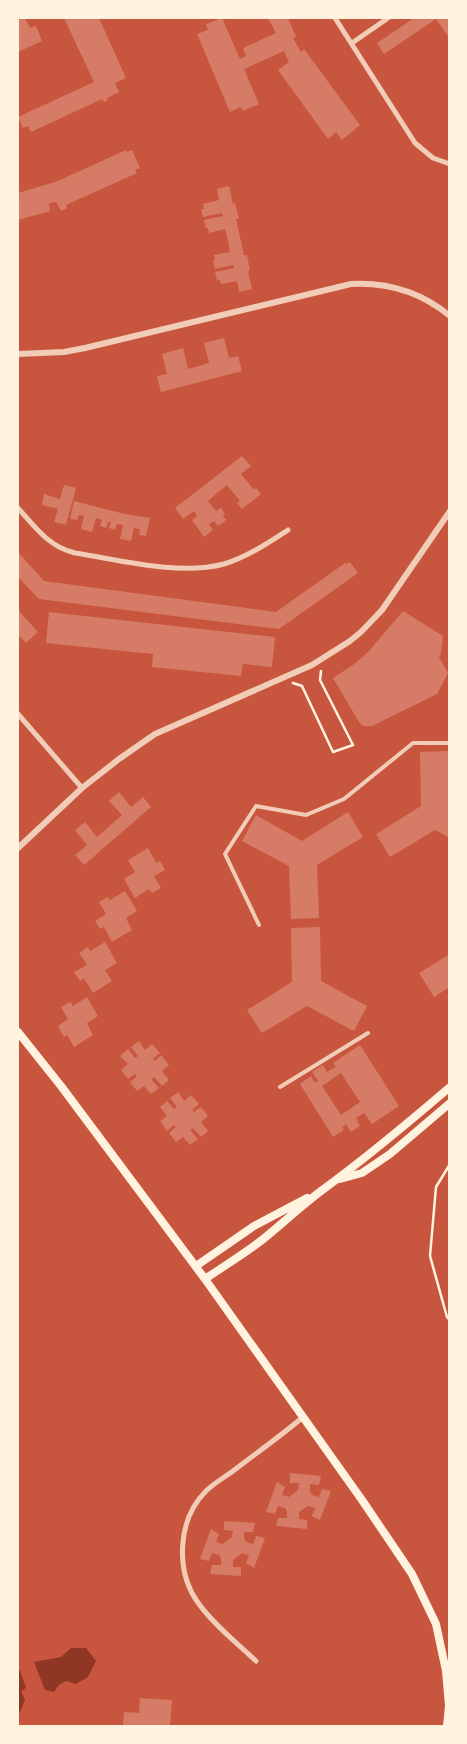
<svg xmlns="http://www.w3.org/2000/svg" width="467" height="1744" viewBox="0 0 467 1744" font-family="Poppins,sans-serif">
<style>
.water{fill:#8f3625}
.building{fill:#d67c66;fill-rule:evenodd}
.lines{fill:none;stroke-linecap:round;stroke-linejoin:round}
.path{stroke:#fff3e0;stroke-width:2.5}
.pedestrian{stroke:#f1ccb7;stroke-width:4}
.minor{stroke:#f1ccb7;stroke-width:5}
.tertiary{stroke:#f1ccb7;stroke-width:6}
.secondary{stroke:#fff3e0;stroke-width:8}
</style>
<rect width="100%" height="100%" fill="#c8553d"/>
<!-- water -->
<path class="water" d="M71,1648H86L96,1661L88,1677L76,1684L66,1681L59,1685L54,1692L45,1690L34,1662L61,1657Z
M18,1670L20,1671L26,1688L21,1691L25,1700L20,1712H18Z"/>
<!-- building -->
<path class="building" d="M23,18H25L30,28L36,26L42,41L18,52V20Z
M64,18H99L126,78L115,83L119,92L107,98L108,100L104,102L102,99L31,132L28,126L23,128L18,117L94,82Z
M222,18L240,59L246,56L243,48L276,33L268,18H288L296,37L293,38L301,52L304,49L360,125L342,140L336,132L328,139L278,70L289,62L284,51L244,69L259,104L243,111L240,107L230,112L197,34L208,30L206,24Z
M414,18H450V39L436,19L384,54L377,43Z
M126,150L127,152L132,150L140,168L135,170L137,173L66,205L67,208L61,211L56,202L49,203L50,211L18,220V193L58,181Z
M229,186L233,204L235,203L239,219H236L244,255H247L250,271H248L252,289L239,292L237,281L221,284L220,280H217L215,272L234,268L233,265L215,269L213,261L215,260L214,255L230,252L228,240L225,229L209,233L208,228H206L204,220L223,216L222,213L203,217L201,209H204L203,204L219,200L217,189Z
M224,338L229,358L238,356L242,371L161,392L157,376L167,374L162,354L183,348L188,369L209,363L204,343Z
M242,456L251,466L241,474L254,490L256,488L261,494L242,509L237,503L240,501L227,485L217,493L208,501L216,511L221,508L225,514L223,516L226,520L218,526L214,521L209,524L213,530L204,537L192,520L197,516L194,511L183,519L175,508Z
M64,485L76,488L66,525L54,522L58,509L42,505L44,494L60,499Z
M74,501L125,514L150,518L146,536L139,535L140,529L134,528L131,541L120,539L123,525L117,524L115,530L109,528L111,522H108L106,528L100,526L102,520L96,518L92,532L81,529L84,516L79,515L77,520L70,519Z
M18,552L44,581L276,612L345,563L346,564L350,562L358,573L279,629L39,599L18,577Z
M18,610L38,632L26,643L18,635Z
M403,611L443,636L441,653L439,657L448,673L437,694L372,726H363L359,722L333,678L353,665L369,651Z
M49,612L275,637L272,667L243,664L241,676L152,667L153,654L46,643Z
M448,751L450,838L435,830L390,857L376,834L421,806L420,752Z
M119,792L131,807L143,797L151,807L84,865L75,855L87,845L75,830L85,822L97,837L122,815L109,801Z
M348,812L363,837L317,865L319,918L291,919L289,866L242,841L256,815L302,841Z
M148,848L156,863L160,861L165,870L154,876L161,888L152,893L149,889L135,898L124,879L135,872L128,860Z
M125,891L137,911L126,918L132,930L112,942L104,927L100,929L95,921L106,914L99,902L108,897L110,900Z
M320,927L321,981L367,1006L354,1031L307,1006L262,1033L247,1010L292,982L291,928Z
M105,942L117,963L105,970L112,981L93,993L84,978L80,981L74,972L87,965L79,953L88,947L90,951Z
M450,954V987L434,997L419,973Z
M87,997L98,1016L87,1023L93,1035L74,1047L67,1035L64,1037L58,1026L68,1019L61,1007L70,1002L73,1006Z
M139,1041L145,1050L152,1044L160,1053L153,1059L155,1061L161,1055L169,1065L162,1071L169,1080L162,1086L154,1077L151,1079L159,1088L151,1094L144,1086L137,1091L130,1082L137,1076L135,1074L128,1079L121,1070L128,1064L120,1056L128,1049L135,1058L138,1056L131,1047Z
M360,1045L399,1106L372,1124L364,1113L356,1118L360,1126L351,1132L346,1124L342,1127L344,1130L333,1137L300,1084L311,1076L315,1083L318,1081L312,1072L323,1065L327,1072L336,1067L333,1063ZM341,1073L360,1102L341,1115L322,1086Z
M178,1092L184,1101L191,1095L199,1104L192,1110L194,1112L201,1107L208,1116L201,1122L208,1131L201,1137L193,1128L190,1130L198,1139L190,1145L183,1137L176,1142L169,1133L176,1127L174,1125L167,1131L160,1121L167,1116L160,1107L167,1101L174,1109L177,1107L170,1098Z
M290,1473L321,1476L319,1485L310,1484V1491L312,1495L319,1497L322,1489L331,1491L320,1520L312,1516L315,1508L308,1506L299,1512V1519L307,1520V1529L276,1526L278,1518H287V1511L285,1508L278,1506L275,1514L266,1512L277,1482L285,1487L282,1495L289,1497L298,1490L299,1483H290Z
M224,1521L255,1523L253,1532H244V1538L246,1542L253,1544L256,1536L265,1538L254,1568L246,1563L249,1555L242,1553L233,1560V1567H241V1576L210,1574L212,1565H221V1558L219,1555L212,1553L209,1561L200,1559L211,1529L219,1534L216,1542L223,1544L232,1537L233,1531L224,1530Z
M140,1698L172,1700L170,1726H123L124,1712L139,1713Z"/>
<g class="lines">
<!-- path -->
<path class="path" d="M293,683L302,686L333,752L353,745L320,680L321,671
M450,1164L436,1187L430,1256L447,1317L450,1320"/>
<!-- pedestrian -->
<path class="pedestrian" d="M259,925L225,854L256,806L306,815L344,799L413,743H450
M280,1087L368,1033"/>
<!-- minor -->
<path class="minor" d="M335,18L415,143L433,158L450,164
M352,43L388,18
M18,508C35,527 49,547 75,553C120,560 179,576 224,564C247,557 268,543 288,530
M18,714L82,788
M256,1661C237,1643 214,1625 199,1604C175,1572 177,1520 206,1491C215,1482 227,1476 237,1468C259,1451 282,1435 303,1417"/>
<!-- tertiary -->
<path class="tertiary" d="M18,354L64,352L85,348L351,284C389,282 421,292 450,316
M18,848L82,788L119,759L155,734L312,665L350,641L361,632L382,610L450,511"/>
<!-- secondary -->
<path class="secondary" d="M18,1032L61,1086L205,1279L362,1500L412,1574L436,1624L446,1671L449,1706L447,1726
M340,1179L362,1173L390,1154L450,1103
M196,1266L254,1226L307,1198
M205,1279C224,1266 244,1254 262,1240C282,1224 301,1206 321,1191C366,1158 408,1123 450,1087"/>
</g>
<!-- border -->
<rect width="467" height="1744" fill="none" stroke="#fff3e0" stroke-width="38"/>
</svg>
